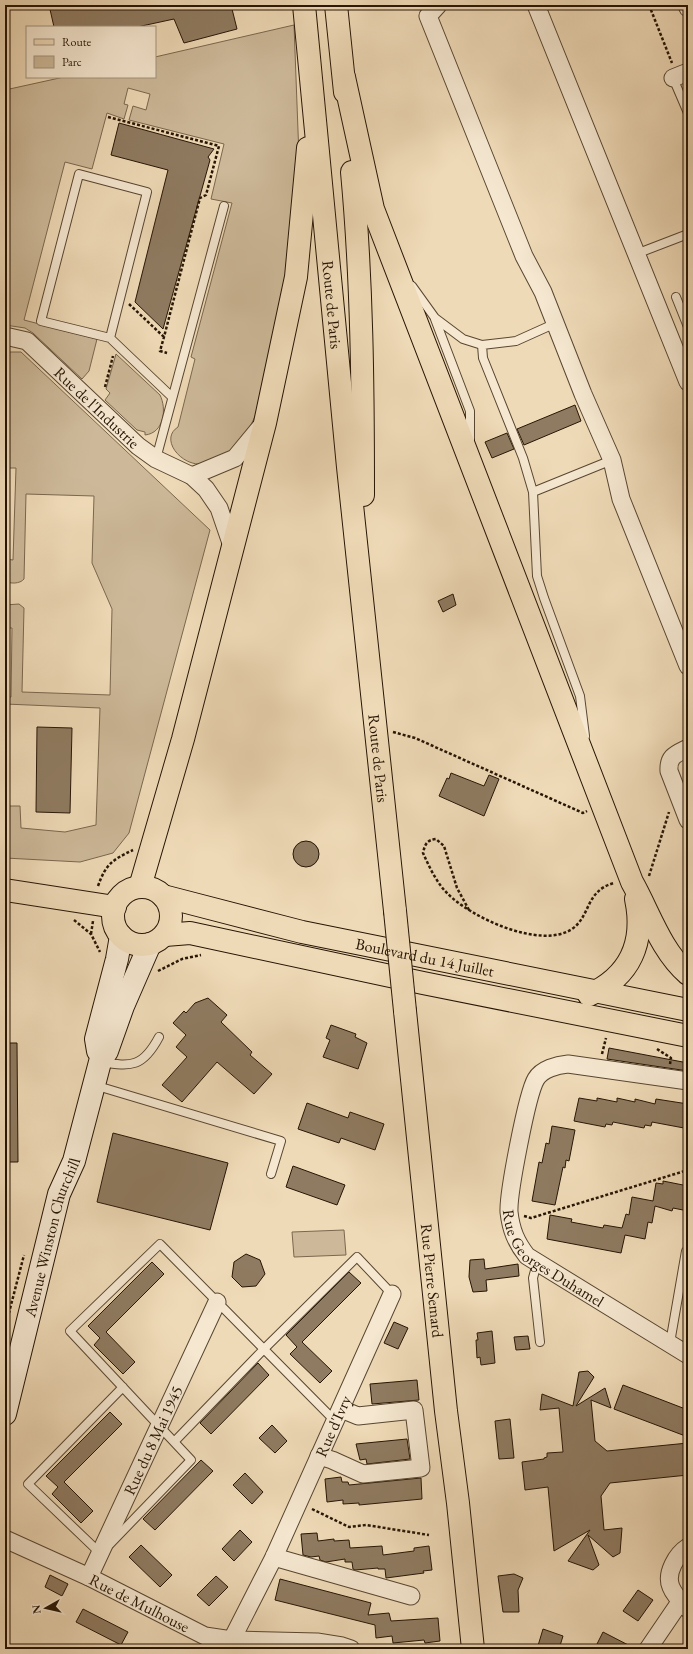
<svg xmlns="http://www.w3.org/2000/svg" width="693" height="1654" viewBox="0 0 693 1654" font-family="'EB Garamond',serif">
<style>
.green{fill:#cdb999;stroke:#7a674e}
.building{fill:#8f7b61;stroke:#261504}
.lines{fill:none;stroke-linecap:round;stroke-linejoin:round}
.lane-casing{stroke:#584631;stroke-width:10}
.street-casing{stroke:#584631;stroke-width:19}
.secondary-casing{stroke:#261504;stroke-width:24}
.primary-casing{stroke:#261504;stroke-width:24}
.path{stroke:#261504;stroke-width:2.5;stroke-dasharray:3 2;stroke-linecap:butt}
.lane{stroke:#f5e7d0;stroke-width:8}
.street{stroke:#f5e7d0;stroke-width:17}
.secondary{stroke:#f5e7d0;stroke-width:22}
.primary{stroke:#efdab7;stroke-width:22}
.primary-bridge-casing{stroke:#261504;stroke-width:24;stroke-linecap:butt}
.primary-bridge{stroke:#efdab7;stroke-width:22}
.labels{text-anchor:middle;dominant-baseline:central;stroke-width:3;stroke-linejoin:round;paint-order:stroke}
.street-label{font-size:16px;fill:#261504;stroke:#f5e7d0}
</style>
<rect width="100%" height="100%" fill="#efdab7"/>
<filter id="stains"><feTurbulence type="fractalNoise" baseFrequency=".005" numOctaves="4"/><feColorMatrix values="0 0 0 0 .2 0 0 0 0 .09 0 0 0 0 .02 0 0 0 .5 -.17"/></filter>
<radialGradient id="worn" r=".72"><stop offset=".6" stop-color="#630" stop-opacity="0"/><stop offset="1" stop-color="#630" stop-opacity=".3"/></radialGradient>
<!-- green -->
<path class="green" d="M294,25L299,157L296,233L261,402C255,417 248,433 238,446C235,450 227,453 222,455C216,458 209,464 202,464C181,466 159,439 178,427L195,359L191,357L232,203L211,199L224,144L129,120L133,106L146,110L150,94L128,88L124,104L128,105L124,119L107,113L92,169L65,162L24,320L97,339L89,371L82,379L33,333L25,328L5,325V90L64,77H155V57Z
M5,352H21L210,530L129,833L113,853L80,862L5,858V806H20L21,828L65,832L96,825L100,708L5,704V697H11L12,628H5V605L19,604L24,608L22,692L110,695L112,609L92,563L94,496L26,494L24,579C20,584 10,584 5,581V559L13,560L16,468H5L8,375L5,374Z
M116,354L160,395C167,409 164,433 145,435V432L137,430L105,400L110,393L106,389Z
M344,1230L346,1255L294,1257L292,1232Z"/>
<!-- building -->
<path class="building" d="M49,5H231L237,29L184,43L174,19L137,27H54Z
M119,123L214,149L208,157L210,160L163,329L135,302L168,170L111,155Z
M575,405L581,421L524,445L517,429Z
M507,433L514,449L492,458L485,442Z
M453,594L456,605L443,612L438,601Z
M37,727L72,728L70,813L36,812Z
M451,773L484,786L489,775L499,779L484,816L439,796L447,778L449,779Z
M293 854a13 13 0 1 1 26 0a13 13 0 1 1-26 0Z
M208,998L227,1015L221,1022L252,1052L250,1055L272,1074L254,1094L217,1062L182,1102L162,1085L187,1057L176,1047L186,1035L173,1023L184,1011L186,1013L195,1003Z
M331,1025L356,1034L355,1037L367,1043L358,1069L323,1057L330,1040L326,1038Z
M5,1043H17L18,1162H5Z
M609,1048L688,1063V1071L607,1059Z
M579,1098L597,1101V1098L617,1102V1098L635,1102V1099L655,1104L656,1099L688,1104V1126H684V1128L652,1122L651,1126L645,1125L644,1128L613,1122L612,1125L606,1124L605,1127L574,1121Z
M307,1103L348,1118L350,1112L384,1124L375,1150L341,1138L339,1143L298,1129Z
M552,1126L575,1130L569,1161L566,1160L565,1168L563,1167L555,1205L532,1201L539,1162L542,1163L546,1143L549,1144Z
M113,1133L228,1163L210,1230L97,1202Z
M293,1166L345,1185L337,1205L286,1187Z
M663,1181L688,1186V1211L673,1208L672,1211L655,1206L652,1223L648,1222L645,1239L625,1235L621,1253L547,1239L550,1215L572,1219L571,1222L603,1228L604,1225L622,1228L626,1214L629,1215L632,1197L653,1201L656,1183L663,1184Z
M246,1254L260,1260L265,1274L256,1286L242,1287L232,1277L234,1262Z
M484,1259L485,1269L518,1264L519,1276L486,1280L487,1291L473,1292L469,1277L470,1260Z
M152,1262L164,1274L106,1332L135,1362L123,1374L94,1345L100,1338L88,1326Z
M349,1272L361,1283L302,1342L332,1371L320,1383L290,1354L297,1347L286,1335Z
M394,1322L408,1328L398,1349L384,1343Z
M492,1331L495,1363L481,1365L480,1357L477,1358L476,1340H478L477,1333Z
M528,1336L530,1349L516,1350L514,1337Z
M258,1363L269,1375L211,1434L200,1423Z
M588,1371L594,1377L576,1406L605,1388L611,1408L591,1400L595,1441L607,1451L688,1443V1475L610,1483L601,1496L604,1530L622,1528L620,1553L613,1557L588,1535L599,1565L593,1570L568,1561L590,1530L554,1551L548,1487L525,1490L522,1462L544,1459V1458L547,1457V1453L563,1452L559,1408L540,1410L542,1394L573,1406L579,1372Z
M417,1380L419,1400L372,1404L370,1384Z
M623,1385L688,1410V1437L614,1409Z
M110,1412L122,1424L64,1482L93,1511L81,1523L52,1494L58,1487L46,1476Z
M510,1419L514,1458L499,1459L495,1421Z
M272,1425L287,1441L275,1453L259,1438Z
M407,1439L410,1459L367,1464L366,1459L360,1460L356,1444Z
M201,1460L213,1471L155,1530L143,1519Z
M245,1473L263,1492L252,1504L233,1485Z
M341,1477L342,1482H348L349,1485L421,1478L422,1499L359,1505V1503L343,1504V1500L327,1502L325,1479Z
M240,1530L252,1542L234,1561L222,1549Z
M317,1533L318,1541L334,1539V1541L349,1540L350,1548L382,1546L383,1555L414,1551V1548L429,1546L432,1570L423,1571L424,1573L386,1578L385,1569H378V1568L355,1570L353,1569L352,1562H345V1559L326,1562L320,1560L319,1556L311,1557L303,1555L301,1534Z
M141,1545L172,1575L160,1587L129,1557Z
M514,1574L523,1578L518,1590L519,1612H503L498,1576Z
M50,1575L68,1584L62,1596L45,1587Z
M216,1576L228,1587L209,1606L197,1595Z
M280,1579L371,1603L368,1615L389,1613L391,1621L438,1618L440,1641L425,1643L424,1640L393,1643L392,1636L376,1638L375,1625L275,1600Z
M638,1590L653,1600L638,1621L623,1611Z
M83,1609L128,1632L121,1645L76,1622Z
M543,1629L563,1636L559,1649H537Z
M603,1632L636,1649H602L596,1646Z"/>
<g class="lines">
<!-- lane casing -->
<g class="lane-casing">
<path id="lane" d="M673,78L688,113
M636,254L688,234
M412,286L435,318L463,339L482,345L516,341L556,323
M676,297L688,327
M435,319L470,411V441
M110,338L147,192L79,174L41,321L110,338L172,397
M482,345L483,358L523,458L533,492L537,576L544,598L580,696L585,736
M156,459L224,206
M533,492L612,460
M101,1062C132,1067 143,1067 159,1037
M94,1085L281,1141L271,1174
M537,1263L533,1278L540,1342
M670,1343L686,1251
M174,1442L264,1349L357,1257L392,1294
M110,1544L191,1460L70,1331L160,1244L335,1421
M101,1554L28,1484L123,1387"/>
</g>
<!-- street casing -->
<g class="street-casing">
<g id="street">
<path d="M438,5L428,16L524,256L543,292L583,394L612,460L621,499L688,666"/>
<path d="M536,5L688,382"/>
<path d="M687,5L688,8"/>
<path d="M673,78L688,72"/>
<path id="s1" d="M5,336L27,341L138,446L156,459L192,476L206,489L219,508L232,546"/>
<path d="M192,476L235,458L263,424"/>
<path d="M688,748C676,754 668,756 669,771L688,820"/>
<path id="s2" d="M688,1081L568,1064C557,1065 542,1069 536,1079C527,1094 508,1194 509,1212C511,1230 516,1242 527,1256L688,1355"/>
<path d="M319,1456L332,1460L363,1474L421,1468L414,1410L358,1416L341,1409"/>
<path id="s3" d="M5,1539L89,1577L205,1636L232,1640L317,1642L342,1646L351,1649"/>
<path d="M688,1547C677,1554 665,1573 671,1587C674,1595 682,1603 688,1609"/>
<path d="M274,1557L411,1596"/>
<path id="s4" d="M89,1577L217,1302"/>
<path id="s5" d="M227,1649L274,1557L392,1294"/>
<path d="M648,1649L680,1602"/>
</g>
</g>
<!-- secondary casing -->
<g class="secondary-casing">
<g id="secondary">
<path d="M98,1051L96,1039L117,959L121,936"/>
<path id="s6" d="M5,1414L59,1194L74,1161L100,1062L107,1051L123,1006L150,944"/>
</g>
</g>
<!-- primary casing -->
<g class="primary-casing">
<g id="primary">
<path id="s7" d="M304,5L348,467L395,911"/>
<path d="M336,5L345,92"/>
<path d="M344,77L373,209L632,882C649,912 661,951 688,974"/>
<path d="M352,172C362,280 363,387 363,495"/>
<path d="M140,887L183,739L265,423L296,277L308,148"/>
<circle cx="142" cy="916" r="29"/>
<path d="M5,890L115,907"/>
<path id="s8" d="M163,896L302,932L688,1010"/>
<path d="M165,935L190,933L423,983L688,1036"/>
<path d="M589,995C631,976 645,942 636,899"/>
<path id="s9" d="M405,1011L446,1411L458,1503L473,1649"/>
</g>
</g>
<!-- path -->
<path class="path" d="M649,5L672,63
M108,117L219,146L206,195L200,198L164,337L160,351L167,353
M129,304L164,337
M105,387L113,356
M393,732L415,738L583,813L587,811
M649,876L669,812
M98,886C106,864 112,860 133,850
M469,910L457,888L444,846L436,839C427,840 425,844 423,853C429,866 436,882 447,893C470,917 540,950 572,929C591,916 585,891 614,883
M74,920L91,934L100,952
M91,934L93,921
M158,971L182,959L201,955
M657,1049L671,1058L670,1064
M602,1054L606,1038
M524,1216L531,1218L688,1170
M5,1328L24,1255
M312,1509L349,1527L366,1525L429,1535"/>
<!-- lane -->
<use href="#lane" class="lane"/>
<!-- street -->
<use href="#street" class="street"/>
<!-- secondary -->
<use href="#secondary" class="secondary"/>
<!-- primary -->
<use href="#primary" class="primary"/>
<!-- primary-bridge casing -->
<g class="primary-bridge-casing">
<path id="primary-bridge" d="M395,911L405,1011"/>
</g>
<!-- primary-bridge -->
<use href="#primary-bridge" class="primary-bridge"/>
</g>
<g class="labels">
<!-- street labels -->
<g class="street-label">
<text stroke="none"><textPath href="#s7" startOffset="301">Route de Paris</textPath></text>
<text stroke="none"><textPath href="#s1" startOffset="119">Rue de l'Industrie</textPath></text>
<text stroke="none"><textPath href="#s7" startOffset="757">Route de Paris</textPath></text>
<text stroke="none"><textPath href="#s8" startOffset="269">Boulevard du 14 Juillet</textPath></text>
<text stroke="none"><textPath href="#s6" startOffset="183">Avenue Winston Churchill</textPath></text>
<text stroke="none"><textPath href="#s2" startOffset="361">Rue Georges Duhamel</textPath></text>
<text stroke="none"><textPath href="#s9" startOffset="271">Rue Pierre Semard</textPath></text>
<text stroke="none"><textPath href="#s5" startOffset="247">Rue d'Ivry</textPath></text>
<text stroke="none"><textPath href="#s4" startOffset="151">Rue du 8 Mai 1945</textPath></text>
<text stroke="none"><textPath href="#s3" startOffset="149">Rue de Mulhouse</textPath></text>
</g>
</g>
<!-- margin -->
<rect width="693" height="1654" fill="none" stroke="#efdab7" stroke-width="20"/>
<rect x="6" y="6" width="681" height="1642" fill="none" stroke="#261504" stroke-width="2"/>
<rect x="10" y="10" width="673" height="1634" fill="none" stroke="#261504"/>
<!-- legend -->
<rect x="26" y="26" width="130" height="52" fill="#f5e7d0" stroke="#a2937e"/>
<rect x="34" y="39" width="20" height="6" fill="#efdab7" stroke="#a2937e"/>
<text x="62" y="46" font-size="12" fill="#261504">Route</text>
<rect x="34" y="56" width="20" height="12" fill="#cdb999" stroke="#a2937e"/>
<text x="62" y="66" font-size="12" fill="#261504">Parc</text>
<!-- north arrow -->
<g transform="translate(46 1608) rotate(262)" stroke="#f5e7d0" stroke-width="3" paint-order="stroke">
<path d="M0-3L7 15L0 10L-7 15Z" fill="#261504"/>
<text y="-6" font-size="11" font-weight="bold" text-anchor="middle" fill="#261504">N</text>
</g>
<rect width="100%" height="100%" filter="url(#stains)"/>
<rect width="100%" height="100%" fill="url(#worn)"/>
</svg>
